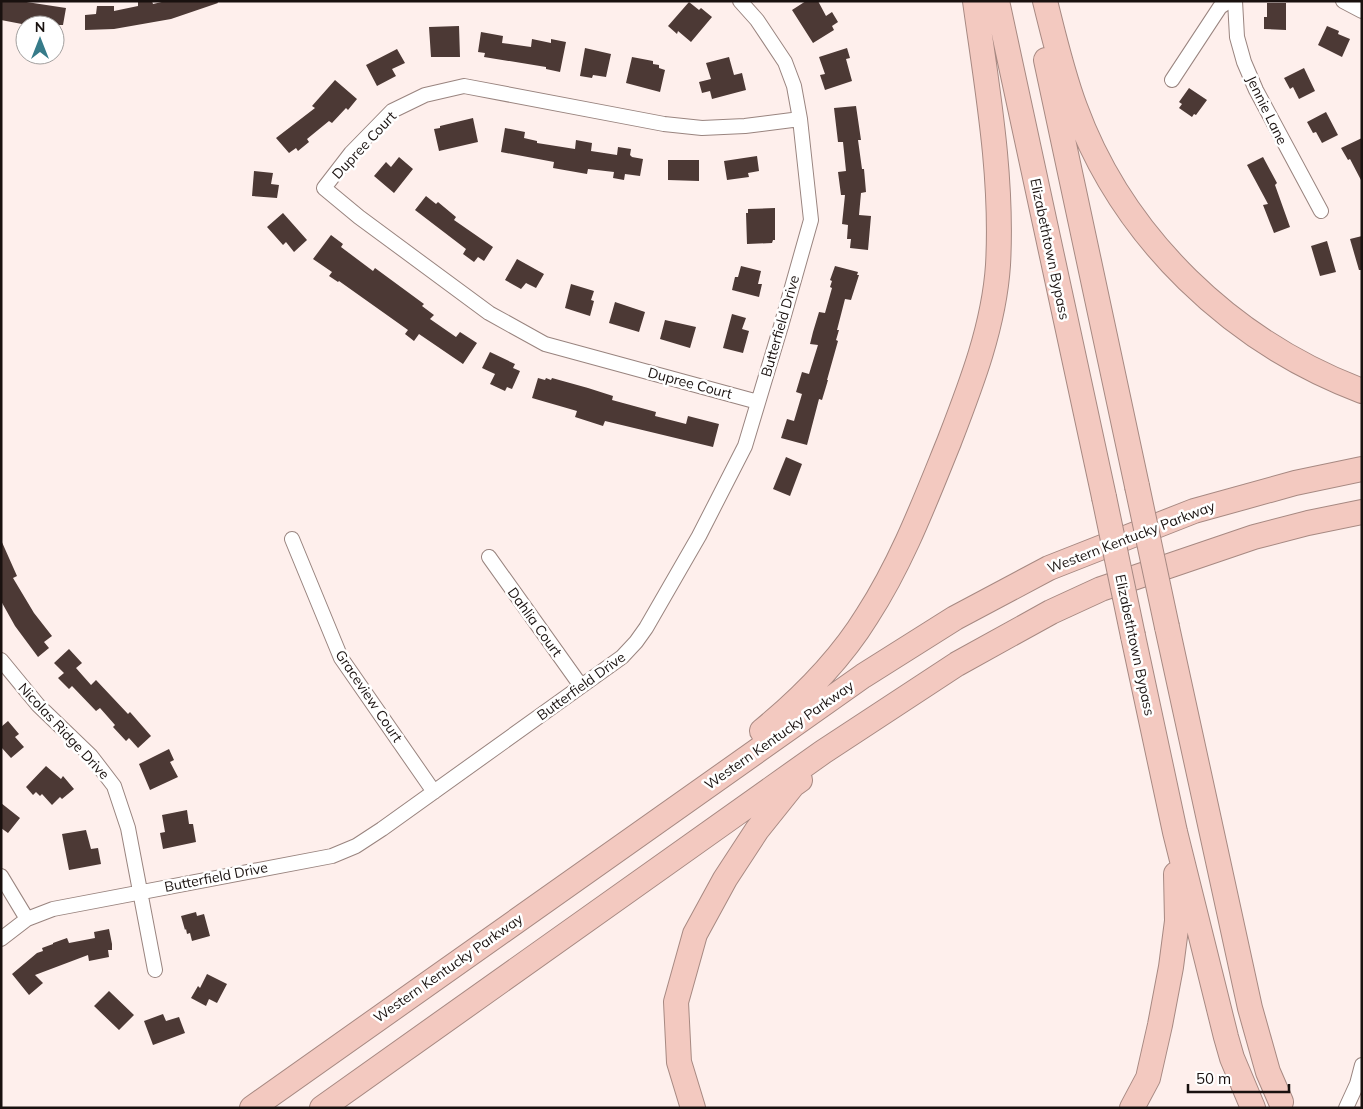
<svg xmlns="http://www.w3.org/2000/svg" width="1363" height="1109" viewBox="0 0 1363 1109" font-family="Mulish,sans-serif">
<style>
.building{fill:#4c3935}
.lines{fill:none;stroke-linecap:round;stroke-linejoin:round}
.street-casing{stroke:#99847f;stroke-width:16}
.highway-casing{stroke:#a78982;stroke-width:26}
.street{stroke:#fff;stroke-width:14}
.highway{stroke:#f3c9c0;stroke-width:24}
.highway-bridge-casing{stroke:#a78982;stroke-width:26;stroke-linecap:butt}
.highway-bridge{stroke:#f3c9c0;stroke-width:24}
.labels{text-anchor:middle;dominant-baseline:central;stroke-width:5;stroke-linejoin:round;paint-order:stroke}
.street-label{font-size:14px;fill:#19110f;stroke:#fff}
</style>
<rect width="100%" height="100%" fill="#feefec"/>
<!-- building -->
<path class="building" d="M1,1H20L66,8L63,25H27L1,20Z
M138,1H152L153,4L166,1H217L218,3L171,19L114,29L85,30V15L96,14L97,6H114V11L138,6Z
M806,1H818L826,16L832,12L838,22L832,26L834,30L813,43L792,10Z
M689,2L699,10L701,8L712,17L691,42L678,31L677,34L668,26Z
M1267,3H1286V30L1264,29V17H1267Z
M459,26L460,57H431L429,27Z
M1327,26L1339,31L1338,34L1350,39L1342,57L1318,45Z
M481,32L503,36L502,43L531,47L532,39L551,43V39L566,42L560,72L546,69V67L484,57L485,53L478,52Z
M585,48L611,54L606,77L593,75L592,78L580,76Z
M847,48L850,58L846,59L852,81L825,90L820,75L825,74L819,57Z
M397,49L405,63L392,69L396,76L377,86L366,65Z
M632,57L653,61V64L659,65V68L665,70L660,92L626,83Z
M729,57L734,75L742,73L746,90L712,99L710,91L702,93L699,82L711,79L706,63Z
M1304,68L1315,91L1299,99L1293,87L1290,89L1284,78Z
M335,80L357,99L348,110L346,108L332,123L329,121L307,139L309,142L298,151L296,148L289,153L276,138L315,108L312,106Z
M1189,88L1207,100L1196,115L1194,114L1192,117L1179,108L1182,104L1179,102Z
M856,106L861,140H858L862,169H864L866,192L861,193L859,215L871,216L868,250L850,248L851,239H847L848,225L842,224L845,195H841L838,172L846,171L843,142H838L834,108Z
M1326,112L1338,135L1322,143L1316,132L1313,133L1307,122Z
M473,118L478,142L439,151L434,129L440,128V126Z
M505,128L525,132L524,138L537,141V143L575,149L576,140L592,143L591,151L617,155L618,147L631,149L630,155L632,157L643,159L640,176L625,174L624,180L613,178L614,172L588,169L587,174L553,168L554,162L501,152Z
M1362,138V182L1350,159L1348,160L1341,148Z
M757,156L759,171L748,173L749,177L727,180L724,161Z
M399,157L413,169L394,193L374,176L386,162L391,167Z
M1263,157L1277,183L1275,185L1290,227L1274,233L1263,205L1268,204L1247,165Z
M668,160H699V181L668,180Z
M254,171L273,173L271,184L279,185L277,198L252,196Z
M426,196L436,204L438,202L456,217L454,220L493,247L484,261L478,257L474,262L463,254L466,249L415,210Z
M775,208V240H773L772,243L747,244L746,213H748V209Z
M283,213L307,240L294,252L286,242L283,245L267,227Z
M331,235L343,244L341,247L373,271L375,268L424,304L422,306L434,315L430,319L456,337L460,332L477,343L463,364L419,334L414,341L405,334L408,330L339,281L338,282L329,276L332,272L313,259Z
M1362,236V270H1359L1350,239Z
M1327,241L1336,272L1320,276L1311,246Z
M517,259L544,274L536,288L526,283L521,289L505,280Z
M741,266L761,271L758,284H762L759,297L732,290L735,277H738Z
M835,266L858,272L857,275H859L851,300L845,299L837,330H839L836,340L838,341L827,380H828L822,400L819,399L807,445L781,438L787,419L794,421L802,394L796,392L802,372L809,374L818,345L810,344L813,332L819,312L825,313L832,288L830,287L832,281L830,280Z
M571,284L594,291L591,300L594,301L590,316L565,308Z
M615,302L645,312L639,332L609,323Z
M732,314L746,318L742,329L749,331L743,353L723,348Z
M665,320L696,327L690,348L660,339Z
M490,352L515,364L513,368L520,371L512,389L507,387L505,391L490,384L495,374L482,368Z
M538,378L545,380L546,378L551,380L552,378L588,388L613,396L612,400L656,412L655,416L686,424L688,416L719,424L713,447L605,421L603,426L575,417L577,411L532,398Z
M786,457L802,464L790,496L773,489Z
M1,540L17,576L13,578L34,613L52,636L44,642L49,648L38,657L15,626L1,601Z
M69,649L82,663L76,668L91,685L96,680L128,714L130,712L151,736L138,748L129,738L126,741L113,727L115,725L100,708L96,711L72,686L69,689L58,678L64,673L54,663Z
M8,721L19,734L15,737L24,747L11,758L1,747V727Z
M169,749L174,760L170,762L178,777L150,790L139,764Z
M46,766L61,779L63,776L74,789L62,799L60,797L52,805L42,794L40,796L36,792L33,795L26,787Z
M1,803L20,818L8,833L1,828Z
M187,810L189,824H193L196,842L163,849L160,833L165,832L162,815Z
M86,830L91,849L98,848L101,864L69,870L62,834Z
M196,912L197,916L204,914L210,936L192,941L190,933L187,934L186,929L185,930L181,916Z
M109,929L112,944V950H108L109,957L89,961L88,955L35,975L43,983L29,995L12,974L37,953L43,951L42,948L53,944V943L67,938L69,943L95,938L94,932Z
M207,974L227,984L217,1003L209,999L206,1006L191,998L198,986L200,988Z
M109,991L134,1015L119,1030L94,1006Z
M163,1014L166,1021L179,1017L185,1033L153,1045L144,1021Z"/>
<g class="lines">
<!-- street casing -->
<g class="street-casing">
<path id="street" d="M1235,1L1237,37L1244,62L1256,90L1321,211
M1343,1L1362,11
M1172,80L1220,7L1229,1
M758,402L545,344L489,313L359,217L324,188L351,153L392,111L425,95L464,86L664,124L702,128L745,126L800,119
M292,539L341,658L434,792
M489,557L581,686
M1,660L38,705L91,756L114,786L128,828L155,970
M1,876L27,919
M1,939L27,919L53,909L332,856L356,846L382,829L622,657L636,642L646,628L699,536L745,446L781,326L811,220L800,119L794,86L785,62L757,20L740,1
M1346,1108L1357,1084L1362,1065"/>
</g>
<!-- highway casing -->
<g class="highway-casing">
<path id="highway" d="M997,1L1104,497
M1045,1C1054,37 1062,72 1075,107C1123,238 1232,342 1362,391
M1046,60L1137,486
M1167,627L1250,1008L1268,1072L1281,1102
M1133,636L1175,832L1226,1037L1232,1058L1253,1108
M762,731C802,698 840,660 867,616C902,562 925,501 949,442C971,385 994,326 998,265C1003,176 987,88 975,1
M252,1108L863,676L955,618L1049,568L1194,511L1295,483L1362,469
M322,1108L823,752L957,664L1051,612L1101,589L1254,537L1308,523L1362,512
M693,1108L679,1062L676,1002L695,934L725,879L757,830L793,785L800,780
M1132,1108L1148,1078L1160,1025L1171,967L1177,921L1176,874"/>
</g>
<!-- street -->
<use href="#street" class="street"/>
<!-- highway -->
<use href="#highway" class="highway"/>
<!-- highway-bridge casing -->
<g class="highway-bridge-casing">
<path id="highway-bridge" d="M1137,486L1167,627
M1104,497L1133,636"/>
</g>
<!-- highway-bridge -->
<use href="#highway-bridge" class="highway-bridge"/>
</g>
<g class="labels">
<!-- street labels -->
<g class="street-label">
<text transform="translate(1267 110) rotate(64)">Jennie Lane</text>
<text transform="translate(364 145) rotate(-47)">Dupree Court</text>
<text transform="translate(1050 249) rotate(78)">Elizabethtown Bypass</text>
<text transform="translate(780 326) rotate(-74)">Butterfield Drive</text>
<text transform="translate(690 383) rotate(15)">Dupree Court</text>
<text transform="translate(1131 537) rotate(-21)">Western Kentucky Parkway</text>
<text transform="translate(535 622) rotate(54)">Dahlia Court</text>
<text transform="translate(1135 645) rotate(78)">Elizabethtown Bypass</text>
<text transform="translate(581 686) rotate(-36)">Butterfield Drive</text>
<text transform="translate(369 696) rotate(56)">Graceview Court</text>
<text transform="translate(64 731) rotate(47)">Nicolas Ridge Drive</text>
<text transform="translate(779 735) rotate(-35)">Western Kentucky Parkway</text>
<text transform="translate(216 877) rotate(-11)">Butterfield Drive</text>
<text transform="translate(448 968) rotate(-35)">Western Kentucky Parkway</text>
</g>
</g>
<!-- border -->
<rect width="1363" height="1109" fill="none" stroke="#19110f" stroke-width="5"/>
<!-- north arrow -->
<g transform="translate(40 40)"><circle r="24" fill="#ffffff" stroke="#a3a09f"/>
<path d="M0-4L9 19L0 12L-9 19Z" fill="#367b89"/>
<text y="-8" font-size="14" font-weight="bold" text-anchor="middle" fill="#19110f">N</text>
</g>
<!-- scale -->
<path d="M1188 1084v8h101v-8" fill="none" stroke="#19110f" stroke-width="2.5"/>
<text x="1196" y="1084" font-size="15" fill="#19110f" stroke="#ffffff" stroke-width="4" paint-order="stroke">50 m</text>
</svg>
